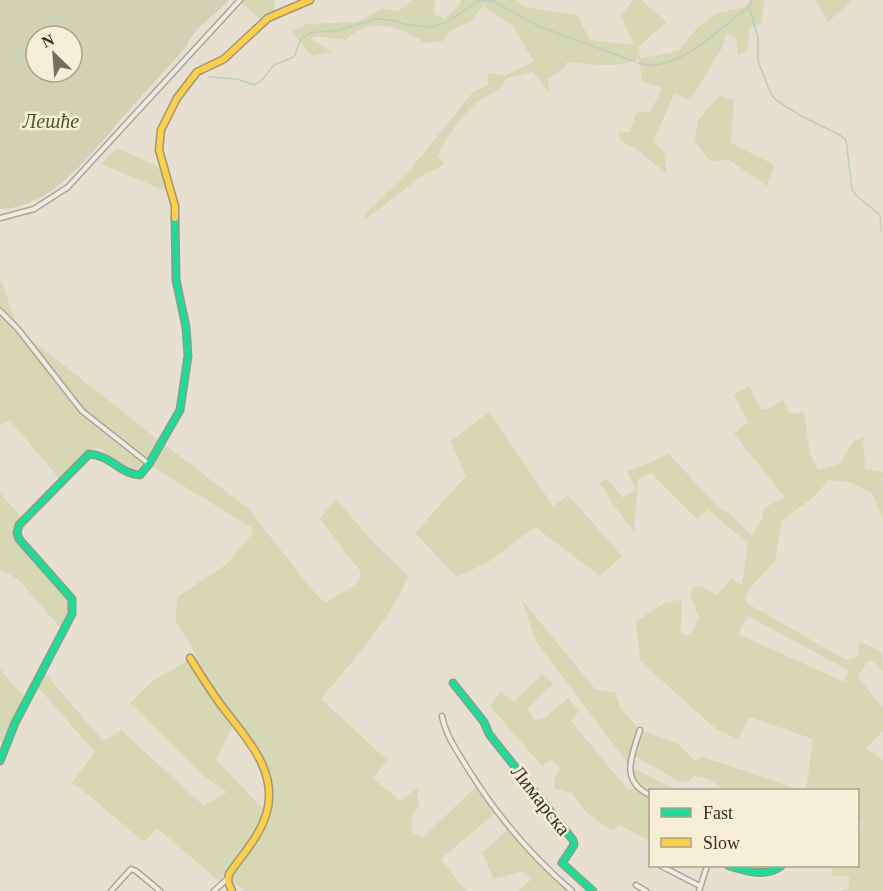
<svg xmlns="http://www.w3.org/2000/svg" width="883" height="891" viewBox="0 0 883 891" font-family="'Times New Roman',serif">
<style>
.green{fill:#d6d7b3;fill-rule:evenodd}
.cemetery{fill:#d1d1b3;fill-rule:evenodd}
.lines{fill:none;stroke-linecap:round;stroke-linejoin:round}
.stream{stroke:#bcccc2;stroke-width:1.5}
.street-casing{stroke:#ada599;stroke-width:7}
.fast-casing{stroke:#9c958a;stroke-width:9}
.slow-casing{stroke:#9c958a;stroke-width:9}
.street{stroke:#efebe3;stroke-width:4}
.fast{stroke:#16e098;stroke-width:6}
.slow{stroke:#ffcf43;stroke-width:6}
.labels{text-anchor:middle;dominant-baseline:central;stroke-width:5;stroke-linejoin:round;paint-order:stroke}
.park-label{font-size:20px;font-style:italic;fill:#4d5a26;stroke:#f7eed8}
.street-label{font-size:20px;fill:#3d2e20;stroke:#f7eed8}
</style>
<rect width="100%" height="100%" fill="#e7e0d1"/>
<!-- green -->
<path class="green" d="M240,0H275L273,15L263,22L239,1Z
M412,0H435L434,14L445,19L461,3L460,0H516L525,7L577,15L590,40L634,45L621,16L633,0H641L667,22L639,46L640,59L678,51L697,28L717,13L745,7L750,0H764L762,23L750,27L747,50L738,55L736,38L727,32L722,48L690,100L674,94L653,142L664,152L667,174L635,148L621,141L618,133L630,132L637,111L650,113L662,88L642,82L639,59C616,69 591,64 567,62L564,68L548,79L550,94L533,72L507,78C498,94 487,94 474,105C462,115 443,141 438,156L445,164L420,177L366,219L364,215L414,165L473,92L488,85V73L504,76L534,62L513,26L483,6L470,22L450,31L443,41L425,43C401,26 368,16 346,40L316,36L310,39L333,52L312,56L292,32L306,24L358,22L381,9L399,11Z
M815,0H852L828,22Z
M719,96L734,100L731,143L774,165L767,186L729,160L710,161L695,142L698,120Z
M117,148L165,170L172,194L101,164Z
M0,277L18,329L161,442L249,509L307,584L325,603L358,583L361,572L320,519L336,499L372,541L408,576C392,619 350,663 321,699L387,760L373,779L401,801L417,788L419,804L412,816V832L423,838L476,786L495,813L441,859L460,885L468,891H246L223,876L219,881L157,828L144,842L80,788L71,784L95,752L36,685L43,671L103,741L121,730L204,806L227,792L204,776L130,703L150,683L196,655L176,621L177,597L227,564L252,534V528L145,462L133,472L98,447L86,455L62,482L10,420L0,425ZM234,723L266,772L269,779L267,813L216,760Z
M749,386L762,410L771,408L783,399L789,414L804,412L810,453L818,470L840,464L853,442L863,437L865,469L883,472V477L881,478L883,486V519L872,493L850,482L829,480L810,500L782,520L775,561L749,589L745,602L846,660L857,657L860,642C881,651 883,647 883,671L871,660L867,662L858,677L883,708V731L866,748L883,760V891H840L849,889V877L831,875L832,866H858V827L864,823L858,822V790H803L806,789L813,739L749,717L738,739L716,729L640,661L636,622L664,603L682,599L681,634L690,635L699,618L690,594L694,586H702L717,595L731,579L742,585L748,543L708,510L697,519L651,473L638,479L634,531L614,506L600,482L607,479L623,498L636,489L627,472L669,454L717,506L732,516L752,536L762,519L764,508L785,497L734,434L748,422L734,395ZM748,616L842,667L848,671L844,682L738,634Z
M489,412L553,506L568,495L622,556L600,576L535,527L488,562L457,577L415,533L466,476L451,441Z
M0,493L24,520L17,530L19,539L73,603L64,632L18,579L0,570Z
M522,600L595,689L616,693L620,708L640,730L678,744L694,760L703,757L800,790H724L707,778L694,776L688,782L678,781L633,755L630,766L676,790H650V841L620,825L611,830L586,812L571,793L555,789L554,777L561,770L552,760L542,766L490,706L500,691L514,702L542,674L553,684L527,709L535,720L545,718L568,698L579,711L571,721L628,790L638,786L631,776L630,766L536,641Z
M0,669L27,701L5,747L0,740Z
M509,829L535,861L569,891H517L532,879L524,871L494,879L482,853Z"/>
<!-- cemetery -->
<path class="cemetery" d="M0,0H229C217,13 192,30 187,46C168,68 147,89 128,111C95,148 55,208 0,209ZM36,36H72V72H36Z"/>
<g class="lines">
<!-- stream -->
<path class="stream" d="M749,7L758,37V61L771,94L776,100L801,116L840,135L846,140L852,189L856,195L880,215L881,231
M630,60L636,62
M638,63C675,76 721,27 749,7L752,0
M209,77L237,79L254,85L262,80L274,65L294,57L301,39L310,33L339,30L376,19L391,20L409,25L431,27L445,23L478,1H493L538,26L628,59"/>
<!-- street casing -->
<g class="street-casing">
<path id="street" d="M0,218L34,209L68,187L240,0
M0,311L18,329L82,411L149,464
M442,716C446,736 457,751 468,769C496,814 531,856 572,891
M640,730C632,755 619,781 650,795
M661,866L700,886
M636,885L646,891
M111,891L131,869L136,871L160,891
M214,891L228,878
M699,891L707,866"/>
</g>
<!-- fast casing -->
<g class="fast-casing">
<path id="fast" d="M453,683L484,722L489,734L573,840L574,845L562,863L593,891
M0,761L15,723L72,614V599L19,539L17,533L19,525L89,454C111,455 120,474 140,475L149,464L180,410L188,356L186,327L176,280L175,218
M729,866C747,871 765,878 781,866"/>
</g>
<!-- slow casing -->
<g class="slow-casing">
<path id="slow" d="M175,218V206L159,150L161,130L177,98L197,72L224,59L268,18L310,0
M190,658C200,674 210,690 221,705C245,737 280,771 266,815C259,837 242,855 229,874L228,882L232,891"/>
</g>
<!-- street -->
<use href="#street" class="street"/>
<!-- fast -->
<use href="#fast" class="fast"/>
<!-- slow -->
<use href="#slow" class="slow"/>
</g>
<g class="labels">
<!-- park labels -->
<g class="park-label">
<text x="51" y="121">Лешће</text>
</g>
<!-- street labels -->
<g class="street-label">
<text transform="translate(541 800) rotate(52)">Лимарска</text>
</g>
</g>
<!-- legend -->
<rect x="649" y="789" width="210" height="78" fill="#f7eed8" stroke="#ada18e" stroke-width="1.5"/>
<rect x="661" y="808" width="30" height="9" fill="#16e098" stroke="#ada18e" stroke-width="1.5"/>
<text x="703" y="819" font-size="18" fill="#3d2e20">Fast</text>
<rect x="661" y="838" width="30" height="9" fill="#ffcf43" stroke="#ada18e" stroke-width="1.5"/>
<text x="703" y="849" font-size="18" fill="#3d2e20">Slow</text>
<!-- north arrow -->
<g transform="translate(54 54) rotate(335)"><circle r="28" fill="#f7eed8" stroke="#ada18e" stroke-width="1.5"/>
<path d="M0-4.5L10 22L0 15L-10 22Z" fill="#786c5e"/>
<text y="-9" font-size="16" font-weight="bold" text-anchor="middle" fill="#3d2e20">N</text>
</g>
</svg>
